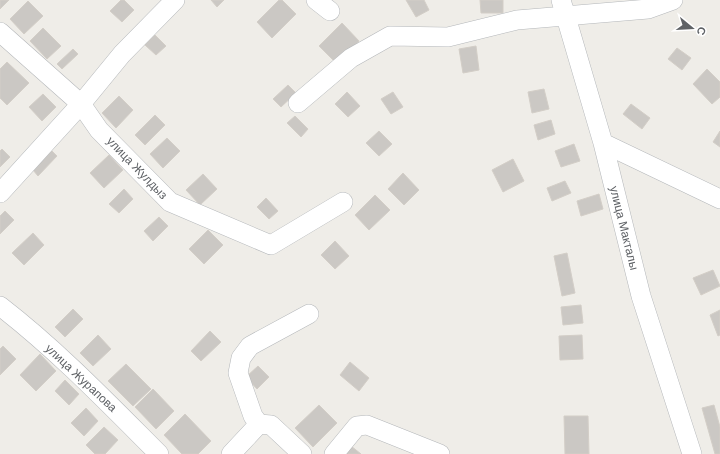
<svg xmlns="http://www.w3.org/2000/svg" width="720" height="454" viewBox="0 0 720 454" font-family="Arial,sans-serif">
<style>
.building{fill:#cbc8c4;stroke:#d3cec7}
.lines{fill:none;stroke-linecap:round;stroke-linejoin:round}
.minor-casing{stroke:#b4b7ba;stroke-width:20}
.minor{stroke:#fff;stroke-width:19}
.labels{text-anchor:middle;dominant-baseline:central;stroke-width:3;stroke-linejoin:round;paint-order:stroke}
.street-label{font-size:12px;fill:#5f6266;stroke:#fff}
</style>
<rect width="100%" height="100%" fill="#efede8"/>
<!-- building -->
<path class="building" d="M0,0H9L0,9Z
M121,0H124L134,10L122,22L110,11Z
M211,0H224L217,7Z
M279,0H282L296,14L272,38L257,22Z
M406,0H424L429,10L416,17Z
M480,0H503V13H481Z
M28,1L43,16L24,34L10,19Z
M342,23L359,41L336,63L319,46Z
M43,28L61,46L47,59L30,41Z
M155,35L166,46L156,55L145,45Z
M476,46L479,70L463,73L459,49Z
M677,48L691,58L682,70L668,59Z
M73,49L78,54L62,69L57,64Z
M7,62L29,83L7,105L0,98V69Z
M707,69L720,82V97L712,104L693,84Z
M288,85L296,93L281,107L273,99Z
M544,89L549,109L532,113L528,92Z
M347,92L360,106L348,117L335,104Z
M393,92L403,107L391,114L381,99Z
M43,94L56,107L42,121L29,107Z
M119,96L133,110L116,128L102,113Z
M631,104L650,118L642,129L623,114Z
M155,115L165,125L145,145L135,135Z
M295,116L308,129L301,137L287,123Z
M551,120L555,134L538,140L534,125Z
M379,131L392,144L379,156L366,143Z
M720,131V147L713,142Z
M167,138L180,151L163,168L150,154Z
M574,144L580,161L561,167L555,151Z
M2,149L10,157L0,167V151Z
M52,151L57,156L38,176L33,170Z
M109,155L123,170L104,188L90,173Z
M513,159L524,181L503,192L492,170Z
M403,173L419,190L404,205L388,189Z
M203,174L217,189L200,205L186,190Z
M565,181L571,193L552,201L547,188Z
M124,189L133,199L119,213L109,204Z
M599,194L603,209L581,216L577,201Z
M375,195L390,210L369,230L355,215Z
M266,198L278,211L269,219L257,207Z
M5,211L14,220L0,234V216Z
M159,217L168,226L153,241L144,231Z
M208,230L223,245L204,264L189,249Z
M33,233L44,245L24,265L12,253Z
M335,241L349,256L335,269L321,255Z
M567,253L575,293L562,296L554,256Z
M713,270L720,286L701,295L693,278Z
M581,305L583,323L563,325L561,307Z
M73,309L83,319L65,337L55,327Z
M720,310V335L718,336L710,315Z
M210,331L221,342L201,361L191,351Z
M98,335L111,349L93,366L80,353Z
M582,335L583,359L560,360L559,336Z
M3,346L16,359L0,375V349Z
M40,354L56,371L36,391L20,375Z
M350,362L369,378L359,391L340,375Z
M126,364L151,389L133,406L108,381Z
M258,366L269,377L257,389L246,377Z
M65,380L79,394L69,405L55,391Z
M153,389L174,411L156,429L135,407Z
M319,405L337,423L313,447L295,428Z
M714,405L720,427V454H715L702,408Z
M86,408L98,421L84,436L71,423Z
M185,414L211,441L198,454H182L164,435Z
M564,416H588L589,454H565Z
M104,427L118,440L105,454H95L86,445Z
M351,446L361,454H344Z"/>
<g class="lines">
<!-- minor casing -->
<g class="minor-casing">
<path id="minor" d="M316,0L330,11
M561,0L603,143L641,296L692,454
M0,32L81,104L99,130L170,202L271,245L343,202
M298,103L351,58L390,36L448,37L517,20L648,9L673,0
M603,143L720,199
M0,193L81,104L122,54L175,0
M0,306C57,350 108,403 159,454
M259,424L253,416L238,373L241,358L250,346L309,314
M231,454L259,424L271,425L302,454
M334,454L357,426L367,425L440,454"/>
</g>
<!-- minor -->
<use href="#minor" class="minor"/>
</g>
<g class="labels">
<!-- street labels -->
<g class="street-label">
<text transform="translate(137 168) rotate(46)">улица Жулдыз</text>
<text transform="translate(624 228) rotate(76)">улица Макталы</text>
<text transform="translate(81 378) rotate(43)">улица Журапова</text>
</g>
</g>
<!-- north arrow -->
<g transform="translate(692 28) rotate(108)" stroke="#ffffff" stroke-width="3" paint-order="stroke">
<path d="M0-3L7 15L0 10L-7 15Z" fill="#5f6266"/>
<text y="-6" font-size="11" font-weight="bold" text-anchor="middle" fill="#5f6266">С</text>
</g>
</svg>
